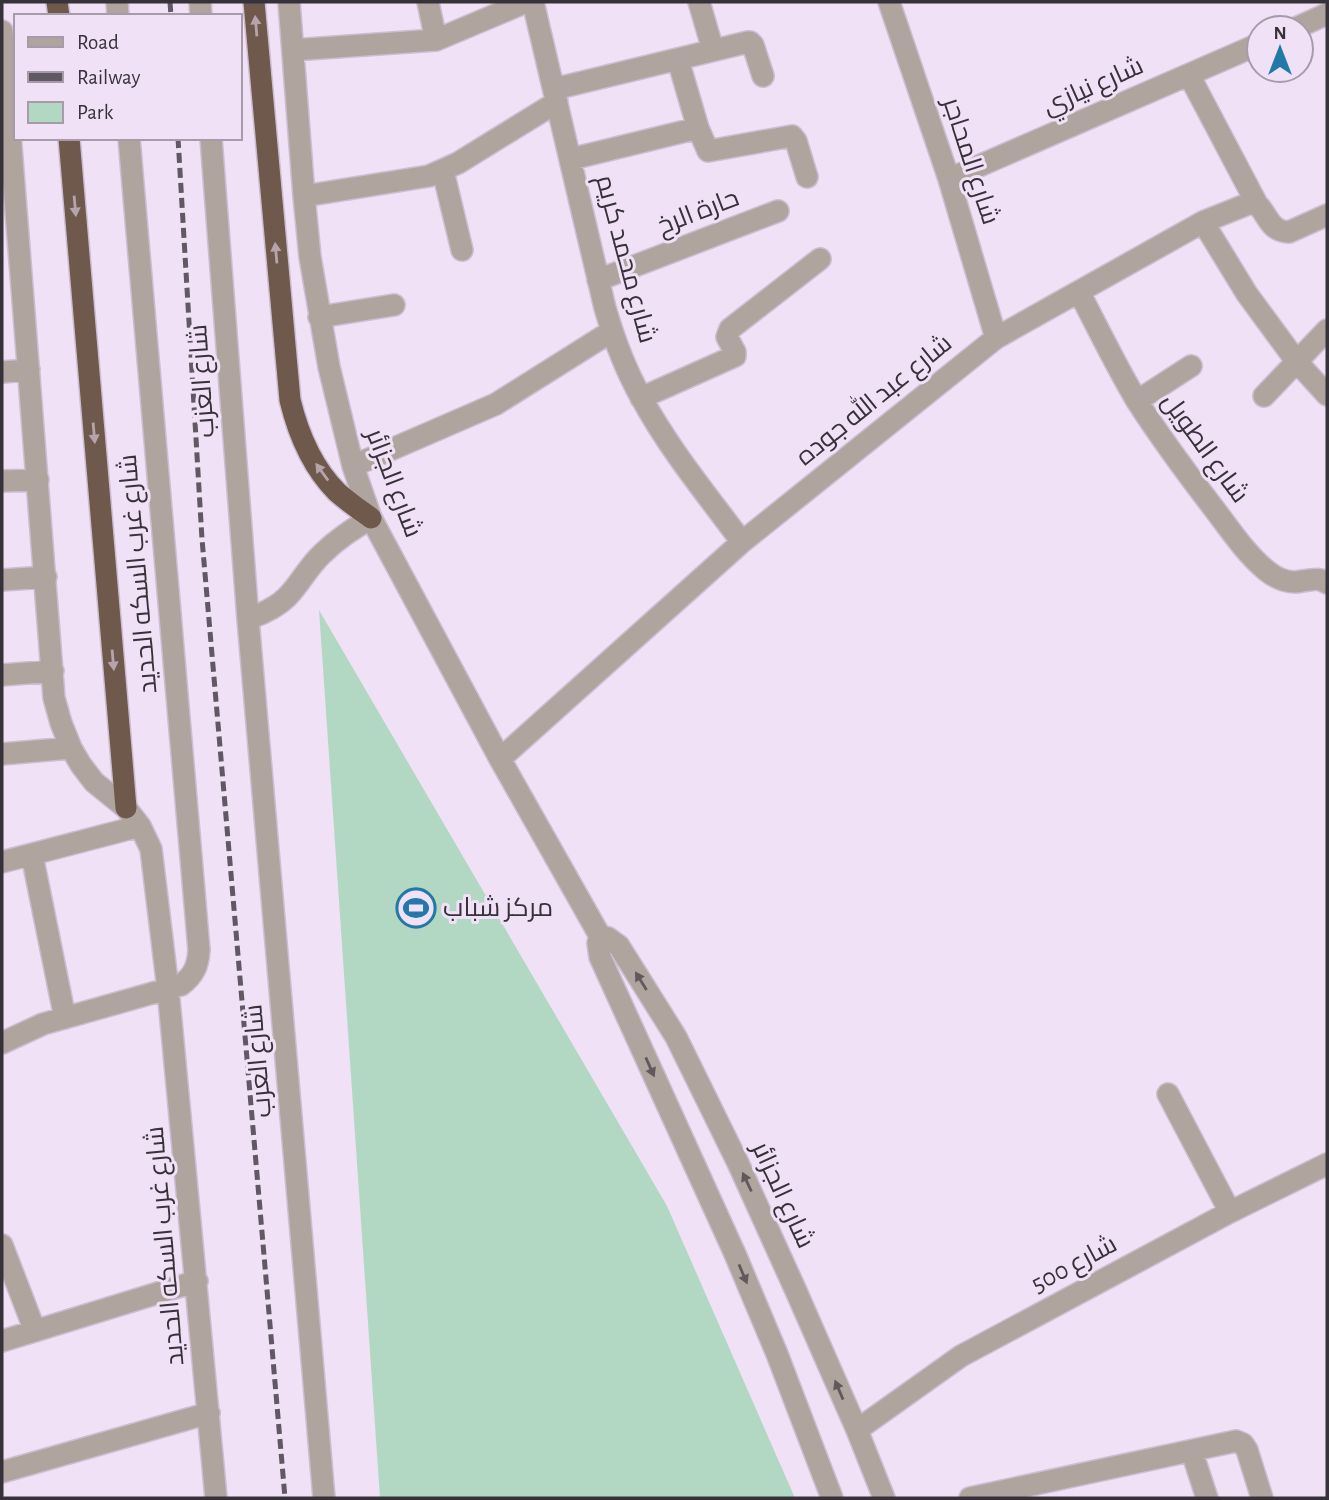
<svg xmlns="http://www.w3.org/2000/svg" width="1329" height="1500" viewBox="0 0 1329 1500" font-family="'Alegreya Sans',Cairo,sans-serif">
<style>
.green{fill:#b2d8c3}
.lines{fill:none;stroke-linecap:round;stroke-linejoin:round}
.minor-casing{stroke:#ccbed1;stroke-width:24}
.highway-casing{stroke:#ccbed1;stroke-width:24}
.minor{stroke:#b0a49e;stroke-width:21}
.highway{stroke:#6f594d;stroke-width:21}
.rail{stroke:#605863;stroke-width:5;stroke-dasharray:10 5;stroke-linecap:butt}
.oneway{fill:#b6a4aa}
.oneway2{fill:#61595c}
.labels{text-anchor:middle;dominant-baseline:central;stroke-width:6;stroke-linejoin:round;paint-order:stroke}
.street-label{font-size:26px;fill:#373139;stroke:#f1e1f7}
.poi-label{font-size:26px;fill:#373139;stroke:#f1e1f7;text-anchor:start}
</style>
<rect width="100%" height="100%" fill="#f1e1f7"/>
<!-- green -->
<path class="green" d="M319,610L667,1206L795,1498H380Z"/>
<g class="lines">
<!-- minor casing -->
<g class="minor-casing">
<path id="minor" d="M117,2L118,16
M200,2L201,16
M289,2L304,196L310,257L329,367L353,466L371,518L500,759L600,936L598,943L600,957L735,1254L777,1354L832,1498
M428,2L436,40
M533,2L605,308C614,339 625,369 641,397C669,449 707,495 742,542
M699,2L713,50
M889,2L949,179L996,338
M1296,28L1327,14
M2,31L54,698L61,723L71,748L81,765L94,782L126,808L140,826L151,849L168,989L216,1498
M293,50L436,40L526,2
M678,60L698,128
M1189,75L1257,204
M554,89L748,42H750L753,45L763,76
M211,138L248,619L324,1498
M571,159L698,128L708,151L792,136L796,141L807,177
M443,171L462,250
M949,179L1259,44
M304,196L429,176L458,163L557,102
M1203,222L1247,294L1297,362L1327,395
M598,280L778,211
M1079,292C1098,328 1116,366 1137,401C1160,437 1186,472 1212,506C1229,528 1245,553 1267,571C1277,579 1290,584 1302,581C1313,580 1318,577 1327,583
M319,317L394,305
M2,372L29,370
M1264,396L1327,330
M641,398L735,356V352L727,337L730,329L820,259
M1137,401L1191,366
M353,466L496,404L612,331
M2,481L38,480
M2,580L46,577
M248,619C262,614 276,608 287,597C300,584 308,567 322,554C337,539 353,529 371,518
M2,675L53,671
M2,754L71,748
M500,759L742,542L996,338L1203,222L1248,204H1257C1269,216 1269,231 1289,232L1327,215
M32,855L65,1018
M2,862L140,826
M600,936L608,938L619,946L676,1037L738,1163L796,1291L857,1430L884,1498
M2,1043L43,1024L181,985C194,975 198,966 199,950L129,138
M1168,1094L1230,1212
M2,1245L35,1331
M2,1341L197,1281
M857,1430L961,1356L1230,1212L1327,1164
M1192,1452L1207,1498
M2,1472L209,1413
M970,1498L1236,1441L1243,1444L1247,1450L1262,1498"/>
</g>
<!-- highway casing -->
<g class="highway-casing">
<path id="highway" d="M57,2L59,16
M254,2L290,400C298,433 312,467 337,492C347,501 360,510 371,518
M69,138L126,808"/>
</g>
<!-- minor -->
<use href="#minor" class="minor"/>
<!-- highway -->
<use href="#highway" class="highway"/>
<!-- rail -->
<path class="rail" d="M170,2L171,16
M178,138L202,539L285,1498"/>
</g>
<!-- one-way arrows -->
<defs><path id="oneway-solid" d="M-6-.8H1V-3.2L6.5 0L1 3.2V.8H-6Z" transform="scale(1.75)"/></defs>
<g class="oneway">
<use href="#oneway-solid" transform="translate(256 26) rotate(-95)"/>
<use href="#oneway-solid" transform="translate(75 206) rotate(85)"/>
<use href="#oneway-solid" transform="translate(276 253) rotate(-95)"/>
<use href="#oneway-solid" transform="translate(94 433) rotate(85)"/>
<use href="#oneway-solid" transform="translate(322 472) rotate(-126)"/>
<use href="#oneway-solid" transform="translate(113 660) rotate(85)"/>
</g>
<g class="oneway2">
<use href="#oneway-solid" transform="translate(641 981) rotate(-122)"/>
<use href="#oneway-solid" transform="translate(650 1067) rotate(66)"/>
<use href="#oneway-solid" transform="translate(747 1182) rotate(-115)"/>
<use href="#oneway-solid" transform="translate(743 1274) rotate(67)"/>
<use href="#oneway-solid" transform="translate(839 1390) rotate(-113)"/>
</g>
<!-- icons -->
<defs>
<g id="stadium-ring" transform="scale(2.0125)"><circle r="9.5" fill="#f1e1f7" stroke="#2279a8" stroke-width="1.5"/><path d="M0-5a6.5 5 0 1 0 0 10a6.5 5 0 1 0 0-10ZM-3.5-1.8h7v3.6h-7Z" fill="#2279a8"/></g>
</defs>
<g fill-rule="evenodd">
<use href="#stadium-ring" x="416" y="908"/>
</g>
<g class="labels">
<!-- street labels -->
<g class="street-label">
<text transform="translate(1093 86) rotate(-24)">شارع نيازي</text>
<text transform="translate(971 161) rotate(72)">شارع المحاجر</text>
<text transform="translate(698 212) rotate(-21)">حارة الرخ</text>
<text transform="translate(626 259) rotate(75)">شارع محمد كريم</text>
<text transform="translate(202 381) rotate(-94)">شارع العزب</text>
<text transform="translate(874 400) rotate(-39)">شارع عبد الله جوده</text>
<text transform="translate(1205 448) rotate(54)">شارع الطويل</text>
<text transform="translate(394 483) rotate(69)">شارع الجزائر</text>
<text transform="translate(138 574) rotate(-95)">شارع غرب السكه الحديد</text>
<text transform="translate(258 1061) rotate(-95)">شارع العرب</text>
<text transform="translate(783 1195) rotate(65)">شارع الجزائر</text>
<text transform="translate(165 1246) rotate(-95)">شارع غرب السكه الحديد</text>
<text transform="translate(1074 1264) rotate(-28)">شارع 500</text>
</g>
<!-- poi labels -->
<g class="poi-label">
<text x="443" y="908">مركز شباب</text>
</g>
</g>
<!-- border -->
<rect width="1329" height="1500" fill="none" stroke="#373139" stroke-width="7"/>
<!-- legend -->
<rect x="14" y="14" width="228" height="126" fill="#f1e1f7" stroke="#a79bab" stroke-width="2"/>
<rect x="28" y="37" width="35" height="10" fill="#b0a49e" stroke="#a79bab" stroke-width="2"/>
<text x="77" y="49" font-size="21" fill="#373139">Road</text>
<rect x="28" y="72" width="35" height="10" fill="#605863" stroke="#a79bab" stroke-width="2"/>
<text x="77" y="84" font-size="21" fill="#373139">Railway</text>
<rect x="28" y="102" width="35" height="21" fill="#b2d8c3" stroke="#a79bab" stroke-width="2"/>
<text x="77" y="119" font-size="21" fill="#373139">Park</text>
<!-- north arrow -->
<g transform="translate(1280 49)"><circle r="33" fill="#f1e1f7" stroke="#a79bab" stroke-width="2"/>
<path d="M0-5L12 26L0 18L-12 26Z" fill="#2279a8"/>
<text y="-10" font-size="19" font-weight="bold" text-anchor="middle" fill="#373139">N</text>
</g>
</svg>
